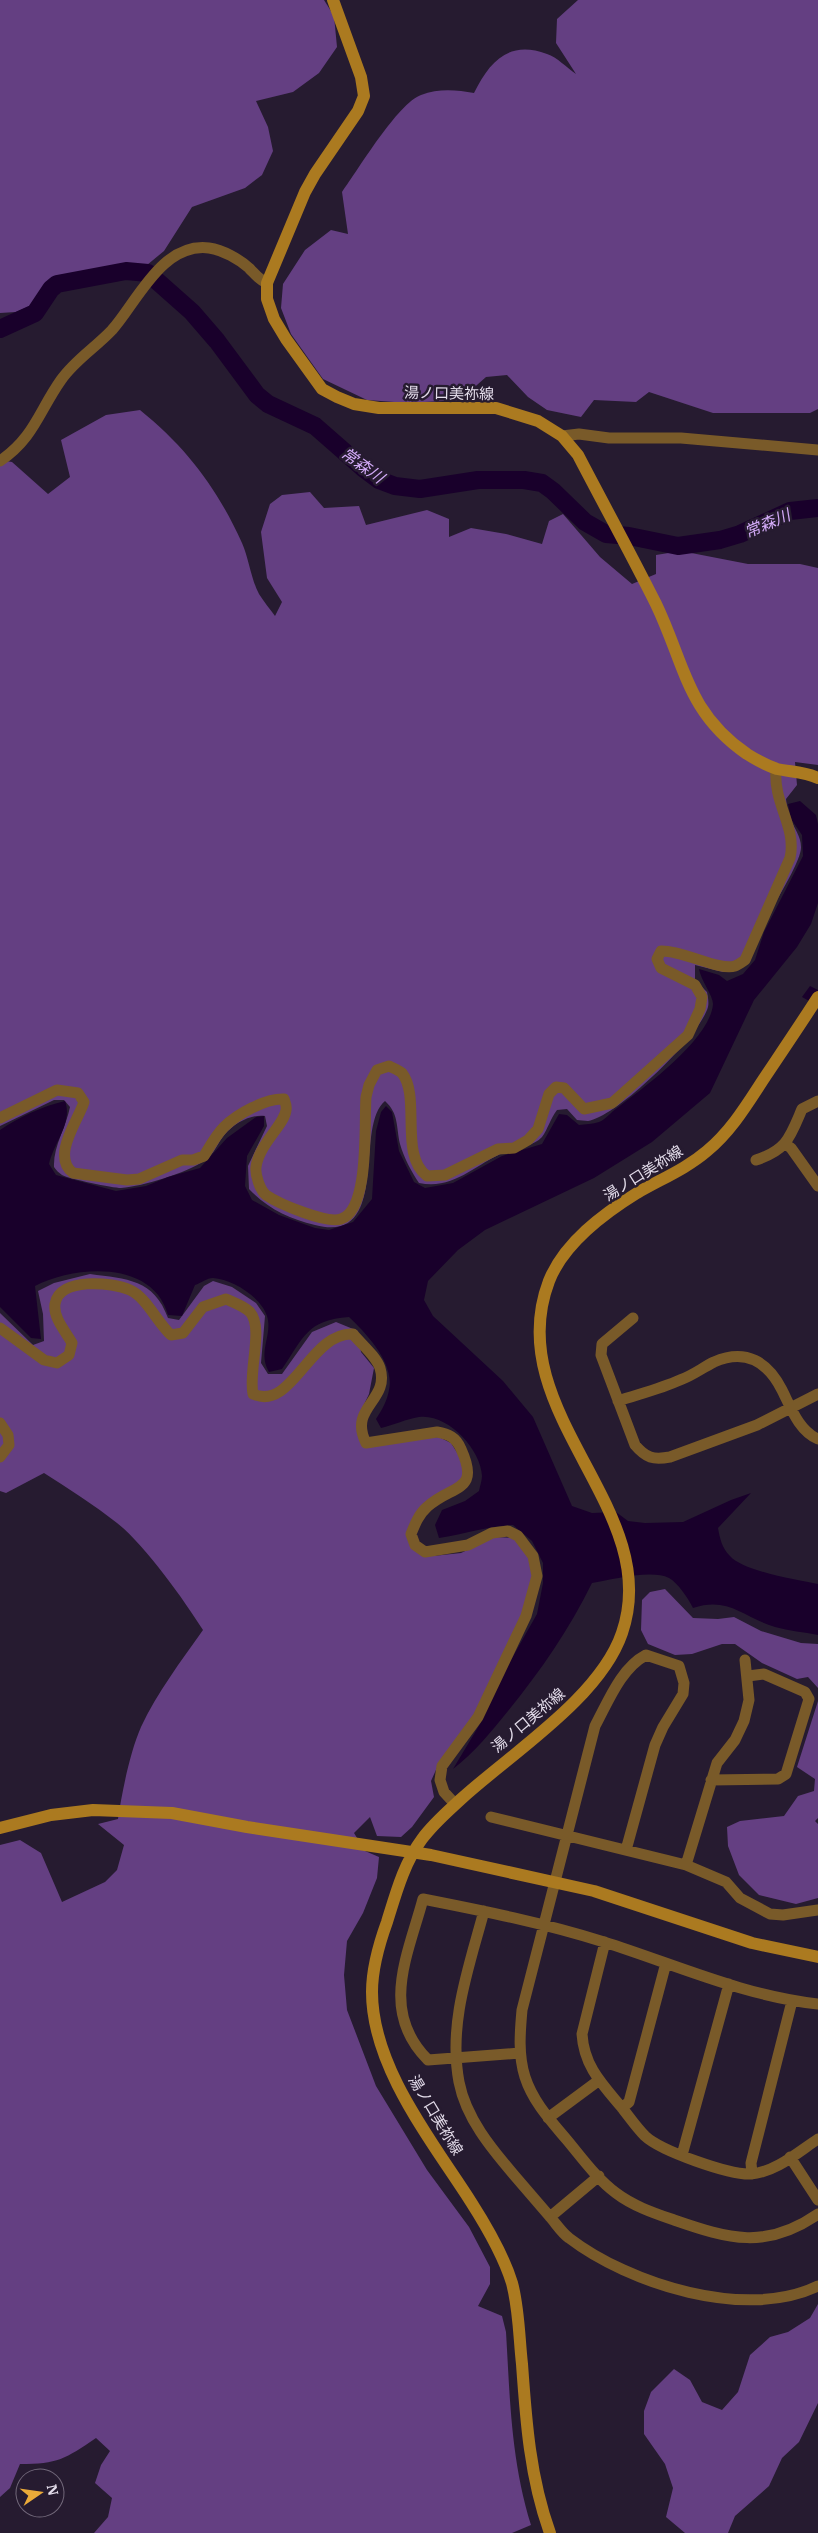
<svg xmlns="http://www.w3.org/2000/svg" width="818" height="2533" viewBox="0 0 818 2533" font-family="'IBM Plex Serif','Noto Sans JP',serif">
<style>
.forest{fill:#643f82}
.water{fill:#19002b}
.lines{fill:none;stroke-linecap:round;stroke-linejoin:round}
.river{stroke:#19002b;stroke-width:18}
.street{stroke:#795a29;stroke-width:11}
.secondary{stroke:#ab7a20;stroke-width:12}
.labels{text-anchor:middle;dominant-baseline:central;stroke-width:5;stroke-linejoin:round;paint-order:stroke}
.street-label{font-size:15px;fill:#e3dcea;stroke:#261b30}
.water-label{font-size:16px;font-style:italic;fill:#d3abf8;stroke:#261b30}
</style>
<rect width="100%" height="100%" fill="#261b30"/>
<!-- forest -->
<path class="forest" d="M0,0H324L334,16L337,47L319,73L293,92L256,101L268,127L273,151L262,175L245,188L192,207L164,251L147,265L125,266L61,277L50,285L37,303L16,312L0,313Z
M578,0H818V409L810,413H713L649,392L636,402L594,400L581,417L547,410L528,397L507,375L486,377L460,400L408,403L367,400L323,379L291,334L281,308L283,284L305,250L331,230L348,234L342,192C358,170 398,103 421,95C439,88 457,90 474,93C490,61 509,40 547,54C557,57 567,68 576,74L556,43L557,19Z
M140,410C187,448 217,488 242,543C249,559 251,579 259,594C264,602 270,609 275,616L282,602L267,578L261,532L270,504L282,495L310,492L324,508L359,506L366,525L427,510L449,519V537L471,528L506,534L542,544L549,521L563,514L600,557L632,584L656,574V555L681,551L748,564H800L818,568V765L795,762L797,785L786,799C787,806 787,813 790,818C794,828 801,836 801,847C802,866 746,949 732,971L723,972L695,965V980L707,992C708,997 709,1003 708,1007C700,1036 617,1117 588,1121C585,1121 580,1120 577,1120L567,1109L557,1110C550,1119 548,1129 542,1137C533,1147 515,1147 503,1153C474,1165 454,1190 419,1183C411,1171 404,1158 400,1144C396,1126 399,1114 385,1101C353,1128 392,1245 315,1225C289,1219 267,1208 249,1189L248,1166L267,1126L265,1116C251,1114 235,1123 225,1134C217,1143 215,1154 204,1161C186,1173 144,1186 121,1188C113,1188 69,1179 62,1175C59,1173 56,1170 54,1167C53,1147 66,1127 70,1107L64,1100H54L0,1126V460L12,462L48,494L70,477L61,440L106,415Z
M90,1274C127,1279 154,1279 168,1318L179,1320L204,1286L213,1281L232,1287L256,1303L265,1316L261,1363L268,1374H282L312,1332L336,1322L358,1331L361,1352L374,1368L369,1394L358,1417L363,1441L439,1437L451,1443L463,1462V1482L447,1492L408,1535L433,1556L461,1553L495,1537L517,1538L529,1557L533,1575L522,1618L474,1718L440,1761L431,1781L434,1797L412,1827L401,1837L377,1836L370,1817L354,1833L365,1851L379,1857L377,1878L363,1913L347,1941L344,1975L347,2010L376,2086L427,2170L469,2227L490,2267V2284L478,2306L502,2316L506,2332C510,2399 511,2461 531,2525L512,2533H94L108,2517L112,2498L95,2483L101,2465L110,2451L96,2438C65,2459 58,2464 20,2464L10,2488L0,2497V1845L20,1840L41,1853L62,1902L105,1882L117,1870L124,1845L98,1824L118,1819C122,1792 130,1752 141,1727C157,1693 181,1661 203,1630C184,1600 145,1545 117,1523C94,1505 69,1489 44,1473L6,1493L0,1491V1313L33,1345L44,1341L43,1314L38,1291L54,1283Z
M665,1589L693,1618L718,1619L734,1617L761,1631L801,1643L818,1644V1688L808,1677L797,1679L762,1663L735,1644H722L692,1654L675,1655L648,1644L641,1630L642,1600L650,1592Z
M818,1701V1818L815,1821L818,1824V1898L796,1904L759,1895L739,1875L728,1846L727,1827L740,1821L784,1816L798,1796L814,1791L815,1779L797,1767Z
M818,2304V2403L799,2442L782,2458L769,2486L735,2516L728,2533H685L666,2517L673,2488L665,2464L644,2434V2411L651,2392L674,2369L690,2380L702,2402L722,2410L738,2392L750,2355L770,2337L788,2332L810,2318Z"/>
<!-- water -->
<path class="water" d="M800,801L816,815L818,824V903L811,924L797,947L754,1000L710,1093L652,1142L594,1178L485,1230L458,1250L428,1281L424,1300L433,1316L503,1381L533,1417L572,1506L592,1513L616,1512L628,1521L645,1523L683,1522L731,1500L751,1493L718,1528C720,1539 722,1548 730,1556C743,1571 797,1580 818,1584V1635C804,1632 789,1631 775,1627C744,1618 729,1596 693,1608C688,1598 678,1583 669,1578C651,1569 611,1580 592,1583C569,1630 541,1670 508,1711C491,1732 475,1752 453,1769L480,1724L502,1676L537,1614L543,1583V1563L532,1541L513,1525C488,1526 464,1534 439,1538L435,1525L442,1510L465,1501L479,1491C480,1486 482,1480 482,1476C481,1449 447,1413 419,1417C406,1419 394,1425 381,1428L376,1419C382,1410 387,1401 389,1390C395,1364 367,1334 349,1317C307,1320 304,1337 282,1369L269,1372C257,1352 273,1335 267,1316C261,1297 232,1279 213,1278C207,1278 201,1283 195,1285L182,1316L168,1315C153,1260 76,1265 35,1286L41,1339L31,1338L0,1307V1130C19,1117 43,1106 65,1101C73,1123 54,1142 49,1164L56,1175L116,1191L146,1186L168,1177L200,1168L227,1138L256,1117L264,1116V1126L247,1156L245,1186L252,1200L279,1215L315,1228L329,1230L353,1222L372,1199L376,1131L381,1112L386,1106L392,1112L399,1151L414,1182L425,1188L453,1183L502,1156L542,1144L559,1114L567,1115L579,1125C585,1124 593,1124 599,1122C605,1120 611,1112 617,1108C643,1088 710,1040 713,1004C713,995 701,981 699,969L719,975L727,981L743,974L755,960L764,932L803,856L802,835L791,819L788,804Z
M810,986L818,990V1006L802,997Z"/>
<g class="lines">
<!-- river -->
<path class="river" d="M0,329L35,313L51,289L57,284L126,271L148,273L192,312L217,341L257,395L268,404L315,426L363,468L379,480L395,486L420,489L478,480H524L542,483L553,491L585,522L606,534L629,536L678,546L720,540L740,534L790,511L818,508"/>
<!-- street -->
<path class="street" d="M562,436L579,434L609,438H681L818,450
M0,461C34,438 39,411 61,380C75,360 95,348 112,330C137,302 162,242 209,248C223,250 239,259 249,268C255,274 259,280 267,283
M0,1118L57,1090L78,1093L84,1102C78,1121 51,1156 73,1173L127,1180L139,1179L182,1160H193L204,1156C210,1146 216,1135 224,1127C237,1114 266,1098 284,1099C285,1102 287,1106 286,1110C285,1124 259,1144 256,1167C255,1175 260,1190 266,1195C279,1204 327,1224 341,1219C370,1210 364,1122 366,1097L369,1085L377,1070L389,1066C393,1068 399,1070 402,1073C421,1097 399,1156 427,1176L445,1175L498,1149L514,1148L528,1140L538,1129L549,1094L556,1087L564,1088L584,1109L612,1103L688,1035L700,1009L702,997L695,985L661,968L657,959L661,951C682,950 719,971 735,966C738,965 742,962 745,960L790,858C797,827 773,804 776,769
M785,1144L791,1148L818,1186
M756,1160C787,1150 790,1137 802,1109L818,1101
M633,1318L602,1344L601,1355L635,1445C646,1458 653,1460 670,1457L757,1425L818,1394
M0,1328L44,1360L57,1363L69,1355L72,1343C66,1332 53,1318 55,1304C59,1277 112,1282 130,1290C146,1297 157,1322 171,1335L183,1333L203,1307L226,1299C233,1302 244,1306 250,1312C264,1328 248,1372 253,1394C292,1412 310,1332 353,1334C361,1344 376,1356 380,1368C390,1401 348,1407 366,1443L437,1432C448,1434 456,1437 461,1449C481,1493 452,1484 427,1507C419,1514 415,1524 411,1534L415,1545L425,1552L468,1545L492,1533L508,1531L518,1536L533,1556L537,1576L526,1616L478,1717L442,1766L440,1780L444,1792L455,1804
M618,1401C639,1394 660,1389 680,1380C692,1376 702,1368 714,1362C746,1348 768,1362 782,1390C791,1408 799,1431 818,1439
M0,1423L8,1435L9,1445L0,1457
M711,1780L778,1779L786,1774L809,1699L805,1692L764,1674L748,1676
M491,1817L686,1865L726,1882L740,1898L770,1914L783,1915L818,1910
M626,1850L655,1745L663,1727L683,1694L684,1683L679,1666L646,1655C621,1668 608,1702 595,1726L522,2010C520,2032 518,2055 525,2077C533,2102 551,2121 567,2140C582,2158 597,2179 616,2193C633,2206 654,2213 674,2220C729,2239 766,2250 818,2214
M686,1865L717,1763L735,1740L744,1721L749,1700L745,1660
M484,1911C469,1967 448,2023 459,2082C466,2118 491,2148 514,2175C526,2189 539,2204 551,2218C557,2225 562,2233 569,2238C629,2284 746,2321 818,2286
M605,1942L582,2034C584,2067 603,2085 623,2109C630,2118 637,2128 645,2136C661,2151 729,2175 751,2174C776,2172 798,2152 818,2139
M520,2053L428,2060C379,2011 408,1955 423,1899C484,1911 544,1923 604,1942C674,1964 744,1996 818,2004
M622,2108L629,2102L666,1963
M548,2118L598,2081
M682,2155L729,1984
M790,2157L818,2200
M752,2174L751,2163L792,2001
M550,2217L599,2176"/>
<!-- secondary -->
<path class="secondary" d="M333,0L361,77L364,96L358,111L315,174L305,192L267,283V299L274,319L286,339L322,389L337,397L354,404L379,408H496L538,421L562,436L578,455C604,505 631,554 656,604C685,664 686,712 747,754C755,759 768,766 777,769C791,772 805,772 818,778
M0,1828L51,1815L93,1810L172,1813L247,1827L431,1855L594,1891L752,1943L818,1957
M550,2533C530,2478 526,2421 522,2364C519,2337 519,2309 512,2283C503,2254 487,2227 471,2202C432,2141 372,2067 372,1992C372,1968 379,1944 387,1922C396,1893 404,1863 422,1839C433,1824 446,1813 460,1800C510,1754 600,1698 622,1633C665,1509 499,1412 549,1281C564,1243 603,1214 637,1193C661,1179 686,1169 707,1151C731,1131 746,1106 763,1080C781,1053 800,1025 818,997"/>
</g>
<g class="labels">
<!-- street labels -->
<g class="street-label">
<text transform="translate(449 393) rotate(1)">湯ノ口美祢線</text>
<text transform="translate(643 1173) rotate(-32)">湯ノ口美祢線</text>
<text transform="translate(528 1720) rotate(-40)">湯ノ口美祢線</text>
<text transform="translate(436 2115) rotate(59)">湯ノ口美祢線</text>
</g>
<!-- water labels -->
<g class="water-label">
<text transform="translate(363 465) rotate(36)">常森川</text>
<text transform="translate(767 523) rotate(-23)">常森川</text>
</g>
</g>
<!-- north arrow -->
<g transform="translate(40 2493) rotate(77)"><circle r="24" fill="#261b30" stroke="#72687a"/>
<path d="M0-4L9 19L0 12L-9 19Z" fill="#eaaa39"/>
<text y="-8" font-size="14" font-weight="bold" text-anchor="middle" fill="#e3dcea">N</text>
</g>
</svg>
